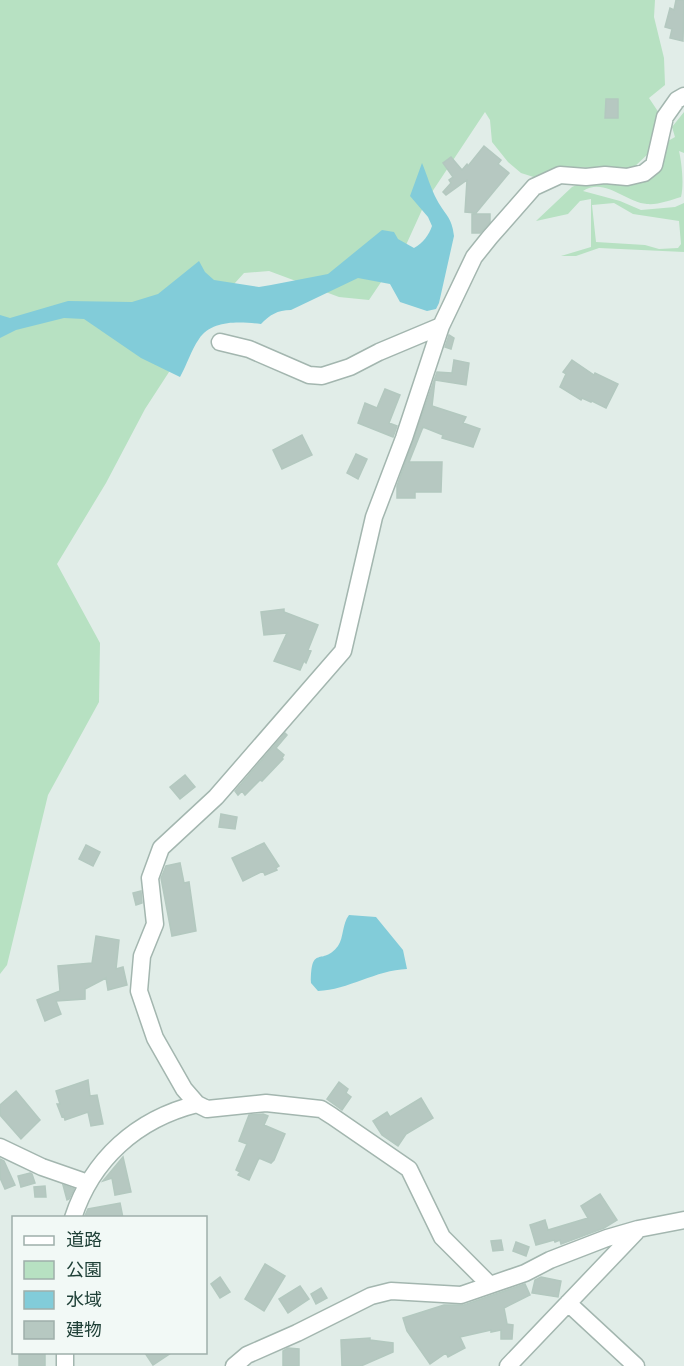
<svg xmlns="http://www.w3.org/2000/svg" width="684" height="1366" viewBox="0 0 684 1366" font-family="Inter,'Noto Sans JP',sans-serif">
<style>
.green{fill:#b7e1c2;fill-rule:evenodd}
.water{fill:#82ccd9}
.building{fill:#b6c8c1;stroke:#b3c8bf;stroke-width:1.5}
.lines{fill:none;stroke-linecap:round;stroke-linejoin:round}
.minor-casing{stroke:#a3b6af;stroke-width:19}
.minor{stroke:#fff;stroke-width:16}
</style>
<rect width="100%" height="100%" fill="#e1ede8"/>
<!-- green -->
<path class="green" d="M0,0H655L654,17L664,58L665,85L649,98L661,116L650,152L631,170L572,167L558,172L543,180L521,173L508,162L492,142L490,120L485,112L426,201L406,245L369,300L339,297L269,271L244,273L206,315L145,409L106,483L57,564L100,643L99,702L48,795L7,965L0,974Z
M684,112V153L679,151C682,164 684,185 681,197C671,200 658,205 647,204C626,203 605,177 583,191L620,201L641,210L675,207L684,203V252L599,248L576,256H561L591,247V199L580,201L568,214L536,221L572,187L581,183L643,178L668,141L675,137L672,127ZM614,203L633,214L679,221L681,244L678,248L659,249L645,245L596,242L592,205Z"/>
<!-- water -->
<path class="water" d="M422,163C427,175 431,189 437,200C445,215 452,217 454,236L439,303L436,309L427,311L400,302L390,284L358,278L291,310C277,310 270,315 261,324C241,322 212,319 199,339C191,350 187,365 180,377L141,358L84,319L64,318L16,330L0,338V315L10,318L68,301L132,302L158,294L199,261L205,272L214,280L259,287L271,285L328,274L382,230L394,232L398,239L414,248C423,243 429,235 432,226L428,217L410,196Z
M349,915L376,917L403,950L407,969C376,970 348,990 318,991L311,983C311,943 322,967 338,946C344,937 342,924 349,915Z"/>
<!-- building -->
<path class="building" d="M676,0H684L683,41L670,38L672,29L665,27L670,8L674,10Z
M606,99H618V118H605Z
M484,146L501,160L498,164L509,173L476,213L465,212L467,180L446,195L443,192L451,183L449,180L453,177L443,163L451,157L462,170L467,164L468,166Z
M472,214H490V222L480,233H472Z
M449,335L454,338L451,349L445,347Z
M454,360L469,363L466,385L435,380L432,406L466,417L463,423L480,429L473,447L442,438L443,435L423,427L409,462H442L441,492H415V498H397V486L437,372L452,373Z
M572,360L594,375L595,373L618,384L606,408L592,401L591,402L582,398L581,400L560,387L566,374L563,372Z
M385,389L400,395L389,423L397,426L393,437L358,423L365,403L377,408Z
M302,435L312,455L282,469L273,450Z
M356,454L367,459L358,479L347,473Z
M284,609V612L318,625L308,650L311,651L306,663L304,661L300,670L274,661L287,633L264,635L261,612Z
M285,733L287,735L276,748L284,755L282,758L283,759L262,781L260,780L245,795L242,791L238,795L235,791Z
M185,775L195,787L180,799L170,787Z
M221,814L237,817L235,829L219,827Z
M264,843L279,866L276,868L277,870L265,875L263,871L243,881L232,858Z
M86,845L100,852L93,866L79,859Z
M180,863L184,883L189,882L196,931L172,936L161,878L166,866Z
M141,891L142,903L136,905L133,893Z
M96,936L119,940L116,969L123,967L127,985L108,990L106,978L85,989V999L56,1001L61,1014L45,1021L37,1000L60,991L58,966L92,963Z
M88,1080L90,1096L97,1095L103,1124L91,1126L88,1112L65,1120L64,1116L62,1117L57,1104H60L56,1091Z
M339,1082L348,1089L346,1093L351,1097L342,1110L327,1099Z
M16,1091L40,1120L21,1139L0,1115V1105Z
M421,1098L433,1118L406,1134L398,1146L382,1135L373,1121L387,1112L390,1117Z
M263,1114L268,1116L264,1125L285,1134L274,1160L271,1163L259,1158L249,1180L238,1175L240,1172L236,1170L247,1144L239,1141L249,1115Z
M123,1157L131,1192L115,1195L112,1178L103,1181Z
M0,1159L4,1161L15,1185L5,1189L0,1178Z
M30,1173L32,1174L35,1183L21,1187L18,1176Z
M63,1185L74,1189L69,1199L67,1200Z
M45,1186L46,1197H35L34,1187Z
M600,1194L617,1220L604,1228L561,1244L560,1240L555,1242L554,1240L536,1245L530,1225L545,1220L548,1230L588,1218L581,1206Z
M120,1203L123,1218H84L88,1209Z
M501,1240L503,1250L493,1251L491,1241Z
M516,1242L529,1247L526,1256L513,1251Z
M265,1264L285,1276L264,1311L245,1299Z
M220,1277L230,1292L220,1298L211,1284Z
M541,1277L561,1281L558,1297L532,1293L535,1280Z
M525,1284L530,1295L504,1308L507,1324L513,1325L512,1339H501V1330L491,1332V1330L460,1337L465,1348L448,1357L446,1353L430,1364L407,1331L403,1318L444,1305H464Z
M300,1286L309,1299L288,1313L279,1299Z
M321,1288L327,1298L316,1304L311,1294Z
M370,1338V1340L393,1343V1352L361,1366H342L341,1340Z
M288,1348L299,1349V1366H283V1351Z
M19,1353H45V1366H19Z
M145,1353H171L153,1365Z"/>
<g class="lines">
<!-- minor casing -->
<g class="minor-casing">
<path id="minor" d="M220,342L249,349L309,375L322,376L350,367L379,352L441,326
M0,1147L42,1167L88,1183
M73,1218C92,1159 137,1119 197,1104
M489,1284L442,1237L409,1169L332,1116L321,1109L266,1103L207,1109L197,1104L184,1089L155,1038L139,991L142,956L155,924L150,878L161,848L216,797L343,651L374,517L404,438L441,326L474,257L490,237L534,187L560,175L586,177L605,175L627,177L644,173L654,165L665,117L677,100L684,96
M568,1303L636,1366
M65,1366V1352
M234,1366L247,1355L297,1333L371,1296L391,1291L461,1295L525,1273L550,1260L607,1238L638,1229L684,1220
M508,1366L636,1232"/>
</g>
<!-- minor -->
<use href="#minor" class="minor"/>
</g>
<!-- legend -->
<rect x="12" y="1216" width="195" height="138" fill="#f2f9f6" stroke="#9eafaa" stroke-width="1.5"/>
<rect x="24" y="1236" width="30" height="9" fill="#ffffff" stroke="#9eafaa" stroke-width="1.5"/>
<text x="66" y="1246" font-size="18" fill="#1f4037">道路</text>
<rect x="24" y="1261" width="30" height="18" fill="#b7e1c2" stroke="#9eafaa" stroke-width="1.5"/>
<text x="66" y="1276" font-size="18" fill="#1f4037">公園</text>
<rect x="24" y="1291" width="30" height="18" fill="#82ccd9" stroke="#9eafaa" stroke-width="1.5"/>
<text x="66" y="1306" font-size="18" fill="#1f4037">水域</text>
<rect x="24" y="1321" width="30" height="18" fill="#b6c8c1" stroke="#9eafaa" stroke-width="1.5"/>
<text x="66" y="1336" font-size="18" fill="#1f4037">建物</text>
</svg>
